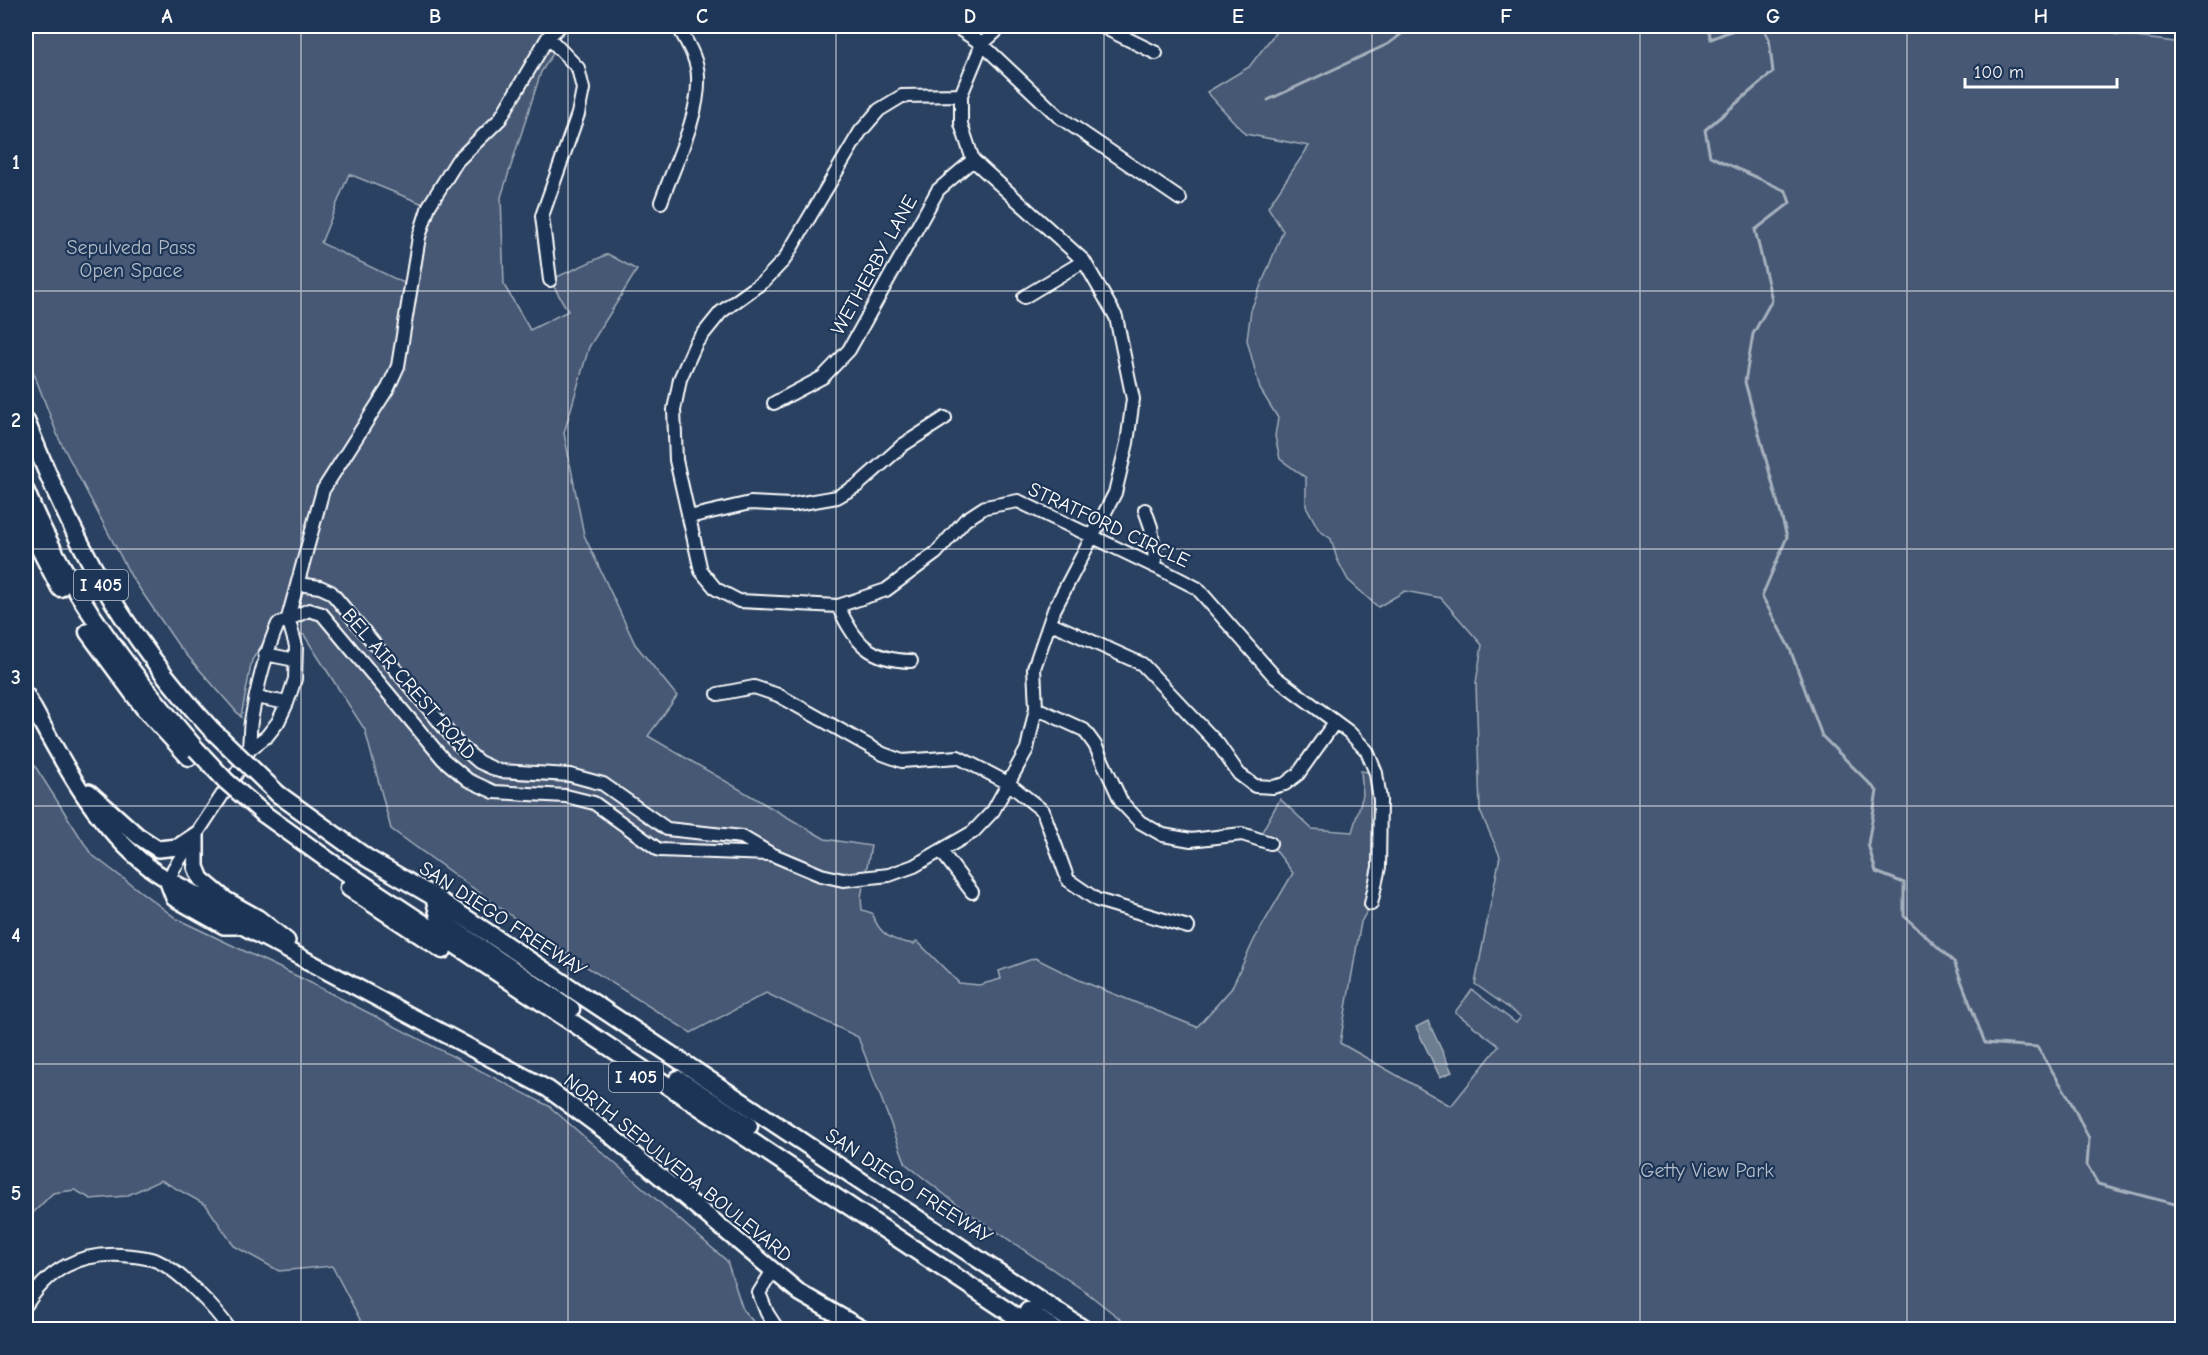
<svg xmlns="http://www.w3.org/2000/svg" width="2208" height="1355" viewBox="0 0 2208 1355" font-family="'Comic Neue',sans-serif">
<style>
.green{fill:#465975;stroke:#a2acba;stroke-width:1.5;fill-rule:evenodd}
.water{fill:#6d7d92;stroke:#a7b1be;stroke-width:1.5}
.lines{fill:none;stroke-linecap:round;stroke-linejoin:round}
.stream{stroke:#a7b1be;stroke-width:3}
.minor-casing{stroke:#fff;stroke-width:16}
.major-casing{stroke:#fff;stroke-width:20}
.highway-casing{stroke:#fff;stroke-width:21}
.minor{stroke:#1d3557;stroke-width:12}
.major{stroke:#1d3557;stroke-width:15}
.highway{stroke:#1d3557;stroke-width:16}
.highway-bridge-casing{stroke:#fff;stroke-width:21;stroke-linecap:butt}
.highway-bridge{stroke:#1d3557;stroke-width:16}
.grid{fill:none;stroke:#fff;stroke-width:1.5;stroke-opacity:0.55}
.labels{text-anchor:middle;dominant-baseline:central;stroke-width:4.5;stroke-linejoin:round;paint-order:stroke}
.shield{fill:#1d3557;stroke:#bbc2cd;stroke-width:1.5}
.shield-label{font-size:18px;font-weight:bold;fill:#fff}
.park-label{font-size:20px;fill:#b5bdc8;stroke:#1d3557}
.street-label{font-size:20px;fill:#fff;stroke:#1d3557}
.neatline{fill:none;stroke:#fff;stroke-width:2}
.grid-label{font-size:20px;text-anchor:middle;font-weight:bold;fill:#fff}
</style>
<rect width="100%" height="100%" fill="#2a4161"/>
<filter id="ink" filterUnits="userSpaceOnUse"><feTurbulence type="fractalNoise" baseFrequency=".0167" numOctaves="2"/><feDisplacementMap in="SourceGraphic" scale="12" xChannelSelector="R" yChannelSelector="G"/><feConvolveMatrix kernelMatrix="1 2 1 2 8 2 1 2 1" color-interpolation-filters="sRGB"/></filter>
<g filter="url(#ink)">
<!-- green -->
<path class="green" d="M26,26H560L548,37L557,47L541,72L501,197L504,285L530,330L568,311L550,280L608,254L637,270L589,347L564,433L584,535L635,644L677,696L648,736L825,839L871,846L861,897L862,910L872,913C879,935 892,941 914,944L917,941L959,983L979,985L1001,979L999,971L1035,958L1079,980L1197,1027L1231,989L1255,938L1293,873L1270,843L1258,839L1280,799L1312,829L1352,832L1363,795L1361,771L1376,773L1380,800L1371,904L1361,922L1340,1043L1451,1106L1499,1046L1455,1012L1472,990L1516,1023L1521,1017L1475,984L1500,856L1480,811L1476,683L1482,645L1441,598L1405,591L1378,607L1348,580L1337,559L1331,539L1319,530L1306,506V478L1280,459L1275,436L1278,418L1260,389L1247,340L1251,310L1283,231L1268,207L1309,146L1245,134L1207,92L1249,67L1275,33L1273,26H2109L2113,34L2182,43V1329H1133L1086,1292L959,1206L906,1164L858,1037L766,993L691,1033L549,943L391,829L365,730L304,635L272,629L252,660L241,717L178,645L131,576L59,439L26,353ZM349,174L428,206L410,286L321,243Z
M26,752L91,854L177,919L303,979L549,1106L727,1261L743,1310L760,1329H365L332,1266L279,1271L234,1246L206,1205L161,1180L126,1196L91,1199L75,1190L53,1193L26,1220Z"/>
<!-- water -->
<path class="water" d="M1428,1021L1452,1072L1440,1077L1416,1027Z"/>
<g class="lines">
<!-- stream -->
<path class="stream" d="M1707,26L1711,39L1743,26
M1762,26L1769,39L1773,72L1705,130L1710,156L1786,191L1790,203L1755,230L1772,300L1753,334L1745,382L1787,537L1762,596L1790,649L1822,736L1877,791L1868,844L1876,872L1904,883V916L1954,962L1985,1043L2037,1047L2068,1096L2089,1139L2087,1165L2098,1184L2182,1206
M1268,100L1388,44L1412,26"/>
<!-- minor casing -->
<g class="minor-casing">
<path id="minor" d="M955,26L982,44L1058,116L1180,199
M1101,26L1156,53
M548,37L578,68L583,89L578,114L542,216L550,280
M961,95L902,96L879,110L860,132L784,260L764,281L721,312L696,343L680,379L674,410L676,460L701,571L716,589L739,601L838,606L886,590L936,553L965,520L985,507L1018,501L1156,567L1197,588L1275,677L1349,732L1367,751L1376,773L1380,800L1379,867L1371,904
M661,202C674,165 700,116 698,77C698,59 686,41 678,26
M1024,297L1084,261
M774,403L823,377L849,350L938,190L973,160
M1145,510L1151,527L1156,567
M689,517L750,503L791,505L837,497L858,485L903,445L945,418
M298,584L320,587L331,592L458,744L479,762L499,771L570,775L603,784L667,829L742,837L771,854L821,875L843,880L889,875L914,866L973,832L993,811L1027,749L1036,708L1034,668L1054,610L1115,493L1127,443L1133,399L1116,317L1084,261L973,160L961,124V95L982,44L1002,26
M838,606C855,643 869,660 911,661
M1051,623L1142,664L1218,744L1239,774L1255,786L1273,787L1285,784L1298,774L1335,722
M265,654L295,660
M718,694L754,687L778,695L883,754L902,761L958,757L1008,783L1043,811L1068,880L1097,900L1188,927
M256,697L287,703
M1036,708L1084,730L1095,745L1122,803L1140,822L1163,835L1191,840L1242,834L1270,843
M250,749L267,736L278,722L287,703L295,679L296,646L288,618L323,490L388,388L398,366L419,237L429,206L457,161L500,119L548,37L560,26
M941,851L972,892
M168,882L174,868L246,759C251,747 249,734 251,721C257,687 264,656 278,624L309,610L322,614L443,759L468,780L494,792L566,796L594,803L659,850L770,854
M772,1272L759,1293L767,1313L778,1330
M26,1305C49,1269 78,1253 121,1255C133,1256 145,1256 157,1261C180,1271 216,1309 230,1330"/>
</g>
<!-- major casing -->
<g class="major-casing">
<path id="major" d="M26,695C61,758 92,823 150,868C179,890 216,899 242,926L548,1089L609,1134L800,1293L864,1330
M89,792L138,836L158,849L178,847L196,835
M196,835V867L201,879L226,900L258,918L287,941
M168,882L174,898L224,926H242"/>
</g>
<!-- highway casing -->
<g class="highway-casing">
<path id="highway" d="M26,421C74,543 121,631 210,728
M26,492C66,590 128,670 196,749
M26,522L60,588
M88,632L144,708L189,757
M278,794L367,858L434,897L1085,1330
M264,814L332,863L1036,1330
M349,888L443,950
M434,897L440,920L571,1009
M678,1079L749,1126
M1028,1311L1055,1330"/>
</g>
<!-- minor -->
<use href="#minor" class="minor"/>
<!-- major -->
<use href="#major" class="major"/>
<!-- highway -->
<use href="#highway" class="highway"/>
<!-- highway-bridge casing -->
<g class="highway-bridge-casing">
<path id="highway-bridge" d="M210,728L278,794
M196,749L226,781L264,814"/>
</g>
<!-- highway-bridge -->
<use href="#highway-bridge" class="highway-bridge"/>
</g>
</g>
<!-- grid -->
<path class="grid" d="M301,26V1330M568,26V1330M836,26V1330M1104,26V1330M1372,26V1330M1640,26V1330M1907,26V1330M26,291H2182M26,549H2182M26,806H2182M26,1064H2182"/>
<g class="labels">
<!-- shield labels -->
<g class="shield">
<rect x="74" y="570" width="54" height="30" rx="4.5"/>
<rect x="609" y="1062" width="54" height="30" rx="4.5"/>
</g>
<g class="shield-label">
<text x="101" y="585">I 405</text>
<text x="636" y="1077">I 405</text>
</g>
<!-- park labels -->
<g class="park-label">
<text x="131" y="247">Sepulveda Pass<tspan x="131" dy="23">Open Space</tspan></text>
<text x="1707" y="1170">Getty View Park</text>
</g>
<!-- street labels -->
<g class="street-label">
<text transform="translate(874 265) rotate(-61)">WETHERBY LANE</text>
<text transform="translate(1109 525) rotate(25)">STRATFORD CIRCLE</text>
<text transform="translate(409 684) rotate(49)">BEL AIR CREST ROAD</text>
<text transform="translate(503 919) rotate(33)">SAN DIEGO FREEWAY</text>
<text transform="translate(678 1168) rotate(39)">NORTH SEPULVEDA BOULEVARD</text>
<text transform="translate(909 1186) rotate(33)">SAN DIEGO FREEWAY</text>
</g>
</g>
<!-- margin -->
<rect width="2208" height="1355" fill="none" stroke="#1d3557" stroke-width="66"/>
<!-- scale -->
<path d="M1965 78v9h152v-9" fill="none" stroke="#ffffff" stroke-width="3"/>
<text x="1974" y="78" font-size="18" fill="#ffffff" stroke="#1d3557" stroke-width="4.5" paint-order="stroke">100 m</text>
<rect x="33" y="33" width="2142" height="1289" class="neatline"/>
<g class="grid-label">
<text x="167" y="23">A</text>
<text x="435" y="23">B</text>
<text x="702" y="23">C</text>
<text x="970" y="23">D</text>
<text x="1238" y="23">E</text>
<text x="1506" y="23">F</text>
<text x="1773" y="23">G</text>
<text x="2041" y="23">H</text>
<text x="16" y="169">1</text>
<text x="16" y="427">2</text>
<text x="16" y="684">3</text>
<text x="16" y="942">4</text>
<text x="16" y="1200">5</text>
</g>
</svg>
